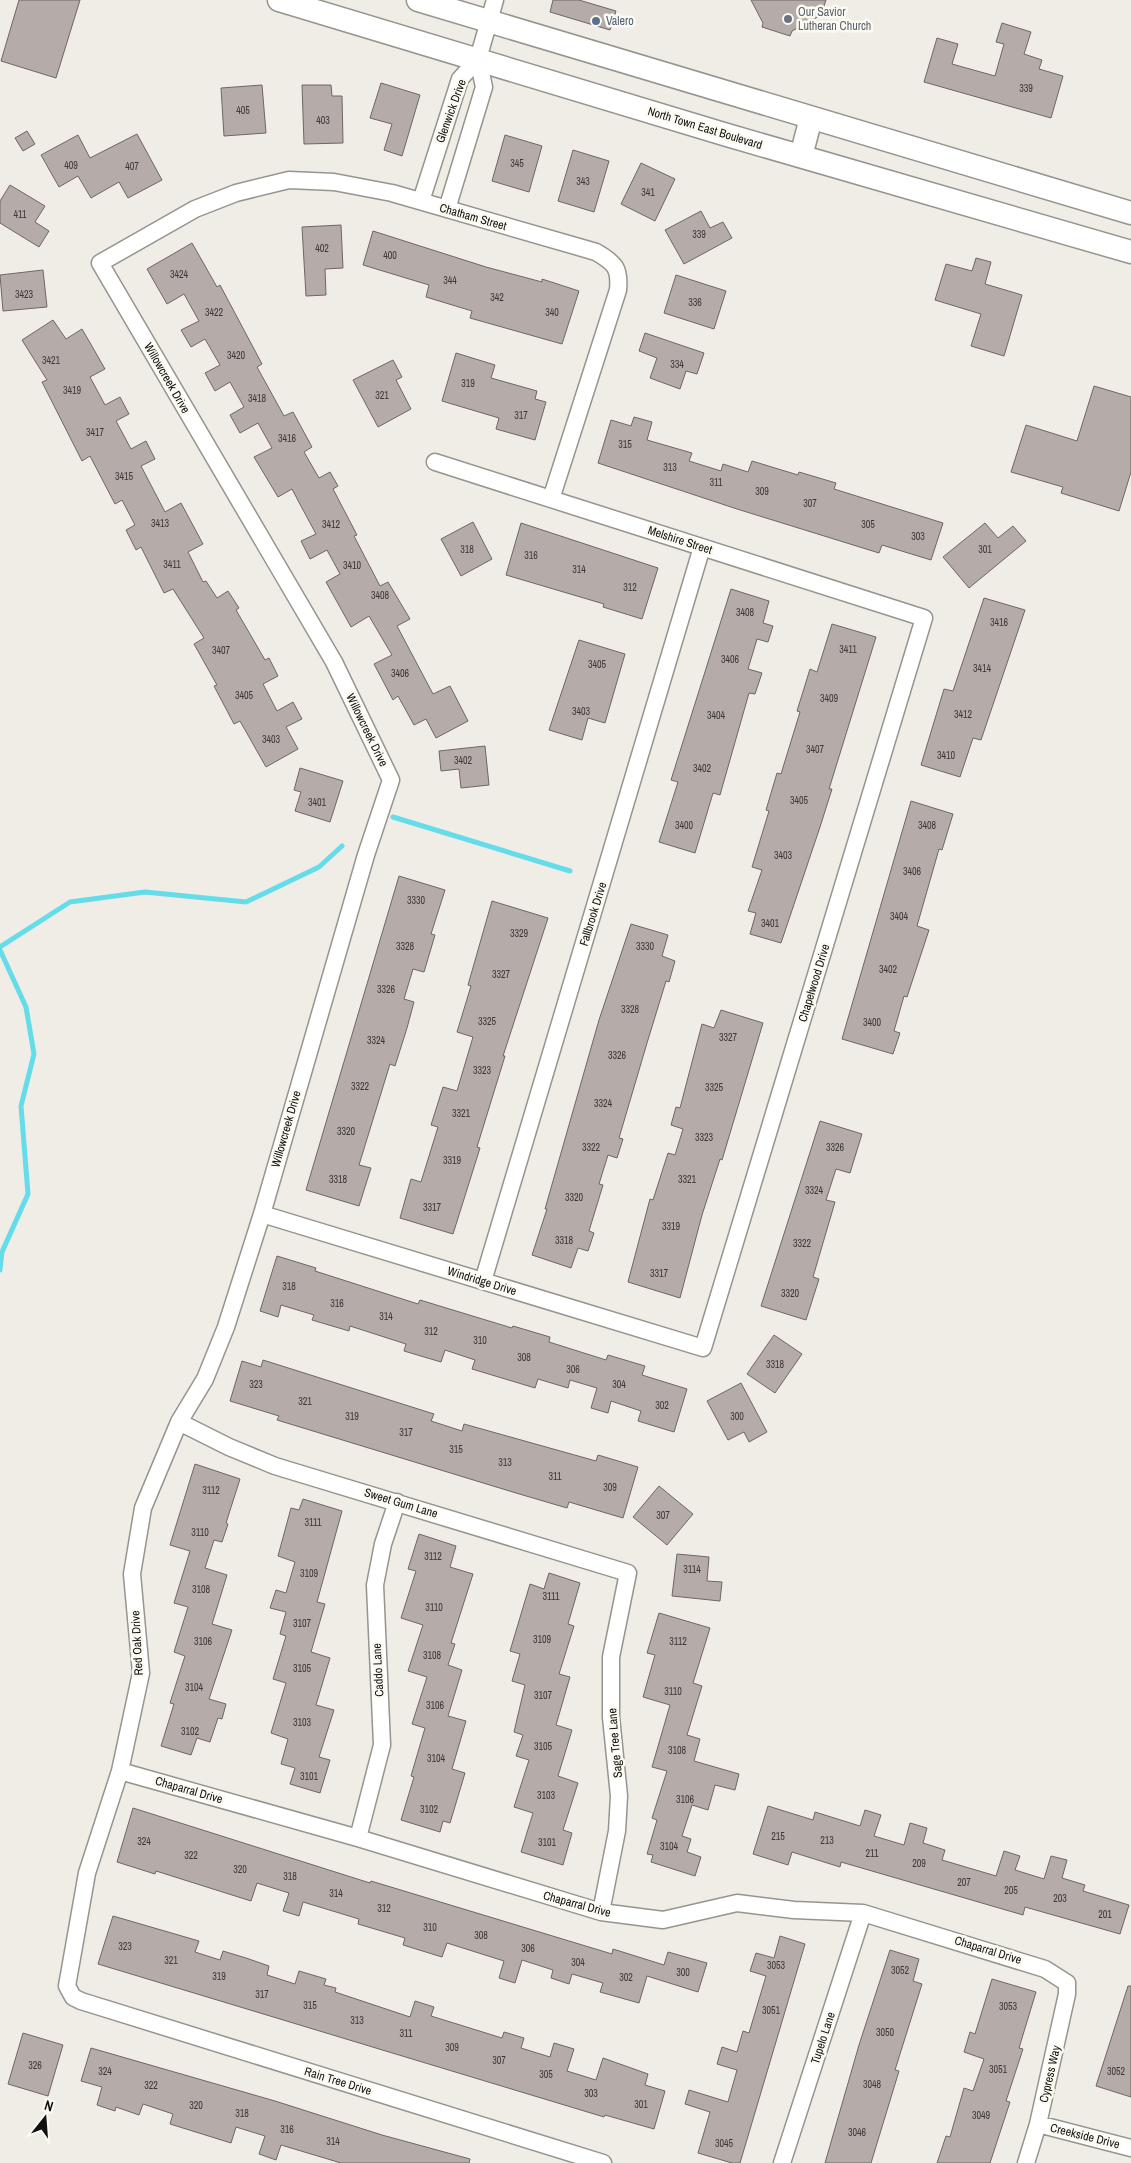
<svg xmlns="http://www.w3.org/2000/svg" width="1131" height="2163" viewBox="0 0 1131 2163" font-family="'Archivo Narrow',sans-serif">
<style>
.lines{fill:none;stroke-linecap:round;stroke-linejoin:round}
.stream{stroke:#64dcea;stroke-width:5}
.building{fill:#b5acaa;stroke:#6e6664}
.minor-casing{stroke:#96958d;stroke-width:19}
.secondary-casing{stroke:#96958d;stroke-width:25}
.minor{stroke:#fff;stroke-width:16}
.secondary{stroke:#fff;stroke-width:22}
.worship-dot{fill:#6b7280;stroke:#fcfbf2;stroke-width:2}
.service-dot{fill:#5c6f8a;stroke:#fcfbf2;stroke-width:2}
.labels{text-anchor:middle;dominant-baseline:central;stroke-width:5;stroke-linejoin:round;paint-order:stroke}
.number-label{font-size:10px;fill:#3b3836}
.worship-label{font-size:12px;fill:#5b616d;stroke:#fcfbf2;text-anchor:start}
.service-label{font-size:12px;fill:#4e5e75;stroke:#fcfbf2;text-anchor:start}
.street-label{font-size:12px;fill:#12110f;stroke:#fcfbf2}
</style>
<rect width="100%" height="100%" fill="#efede5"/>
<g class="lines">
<!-- stream -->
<path class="stream" d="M393,817L570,871
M0,947L70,902L145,892L246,902L319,867L342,846
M0,950L26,1007L34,1054L21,1106L28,1194L2,1252L0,1270"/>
</g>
<!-- building -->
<path class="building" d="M19,0H80L56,78L1,61Z
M553,0H579L616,11L610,30L550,12Z
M751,0H826L821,15L792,31L790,36L762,27L763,23Z
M1002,23L1031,32L1024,54L1042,60L1039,69L1063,76L1051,118L924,82L937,38L958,44L952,64L995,76L1004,44L996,42Z
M381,83L420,95L402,156L384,150L392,124L370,118Z
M262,85L266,133L224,136L221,88Z
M302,85H331L332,96H342L343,143L304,144Z
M27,131L35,144L23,151L15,138Z
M137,134L162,180L128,198L119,182L91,198L78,176L59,187L41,155L78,135L90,158Z
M505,135L542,146L529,192L492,181Z
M573,150L609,161L594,212L558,201Z
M641,163L675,179L655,221L621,204Z
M10,185L45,206L35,222L49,231L39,247L0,223V201Z
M701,211L710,228L723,222L732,238L684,264L665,230Z
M341,225L343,268L325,269L326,295L306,296L302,227Z
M373,231L486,267L542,282V279L579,291L562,344L470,318L472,311L426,297L429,285L363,265Z
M192,243L217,287L220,285L262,364L257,367L284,416L293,412L312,447L304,452L319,478L330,472L338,486L333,489L357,535L354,536L380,586L388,582L410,619L397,626L433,694L450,686L468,721L436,738L426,719L414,725L398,696L393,700L374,664L392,655L369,616L351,627L326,582L340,574L327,550L310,559L301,541L316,534L302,508L292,489L278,497L254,457L272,448L258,423L240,433L230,415L244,407L230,382L215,391L205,373L220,365L205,339L191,347L181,330L199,321L184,294L167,304L147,269Z
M976,258L991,262L985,284L1022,295L1004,356L971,346L981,314L935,300L946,264L972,271Z
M43,270L47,307L3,311L0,275Z
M676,275L726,291L714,329L664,313Z
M53,320L66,339L82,329L89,341L105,369L90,377L105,405L120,397L129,414L116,421L131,449L146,441L155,459L141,466L165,512L181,503L203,544L188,552L203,582L206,581L217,598L228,591L239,608L236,610L265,660L269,658L278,676L263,684L277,711L293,702L302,719L286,727L298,749L266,767L240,721L234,724L214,686L217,685L194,644L204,638L173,589L164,593L141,547L136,550L126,530L135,525L122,500L115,504L90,456L82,461L42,382L47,380L22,340Z
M645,333L704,353L697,374L686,371L680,389L650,378L657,358L639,351Z
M456,353L495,365L491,378L537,391L535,399L546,402L535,440L496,429L499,418L442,401Z
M393,360L402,377L396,380L411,409L378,427L353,380Z
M1094,386L1131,397V472L1119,511L1061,493L1063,487L1011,472L1026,425L1077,441Z
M634,417L652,422L647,440L692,453L689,461L721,471L723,464L748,472L752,461L798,475L799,472L836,483L834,489L943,523L931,560L882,545L879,553L737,509L598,463L611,420L631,426Z
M473,522L492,559L461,576L441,539Z
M521,523L658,568L642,619L603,607L604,604L506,575Z
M985,523L998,538L1013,526L1026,541L969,588L943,557Z
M731,589L769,601L763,623L773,626L768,642L757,639L748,669L762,673L755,694L749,693L720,795L713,793L695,853L659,842L678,782L671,780Z
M984,598L1025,610L981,740L973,738L960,777L921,765L944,689L953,691Z
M832,624L876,637L829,789H832L820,827L781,943L750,934L756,913L748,911L762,870L752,867L769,811L766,810L777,773L781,774L800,712L797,711L810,669L817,672Z
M579,640L625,654L605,723L588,718L582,740L549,730Z
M485,746L489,785L461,788L459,769L441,771L439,751Z
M300,768L343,781L330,822L295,811L301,792L294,790Z
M911,801L953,814L942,850L939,849L917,926L929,930L907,997L904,996L894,1031L900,1033L893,1054L842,1039Z
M399,876L445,890L431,934L435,935L424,972L413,969L404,999L414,1002L407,1028L395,1066L390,1064L359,1165L371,1168L359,1206L306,1190Z
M492,901L548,918L503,1056H505L477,1147L480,1148L453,1234L400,1218L411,1179L421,1182L438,1127L431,1125L443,1087L457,1091L473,1037L457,1032L471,986L468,985Z
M631,924L668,935L662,956L675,961L669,982L666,981L647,1043L619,1138L623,1139L617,1158L608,1155L599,1184L603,1185L589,1231L594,1233L588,1251L578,1248L571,1268L532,1255L547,1209H545L599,1020Z
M721,1010L763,1023L722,1160L720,1159L702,1215L680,1298L628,1282L650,1199L653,1200L668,1153L675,1155L683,1129L671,1125L676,1107L680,1108L702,1024L714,1028Z
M820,1121L862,1134L850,1173L836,1169L826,1200L835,1202L813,1277L819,1279L806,1320L761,1306Z
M277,1256L316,1268L315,1271L418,1304L420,1300L512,1328L513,1326L550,1337L549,1342L606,1360L608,1355L645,1366L642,1375L687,1389L674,1432L638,1421L641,1411L611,1401L608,1413L591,1408L597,1388L570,1380L568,1388L538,1379L535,1388L472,1369L475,1360L445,1350L441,1362L404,1351L406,1344L350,1326L349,1331L312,1320L314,1315L281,1305L278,1317L260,1311Z
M774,1335L802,1354L775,1393L747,1374Z
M263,1360L434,1414L431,1421L462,1431L464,1424L596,1461L598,1455L638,1467L623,1518L569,1502L567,1508L516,1493L277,1420L279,1416L230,1401L242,1361L261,1367Z
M741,1383L767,1432L749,1442L744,1432L728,1440L707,1401Z
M195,1464L240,1479L226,1523L228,1524L222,1542L214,1540L205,1568L227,1575L212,1624L232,1630L209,1699L226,1704L222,1719L218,1718L210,1742L197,1738L191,1755L161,1746L174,1704L170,1703L185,1656L174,1652L188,1607L174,1603L190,1551L170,1545Z
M659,1486L693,1514L667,1545L633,1517Z
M303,1499L342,1511L317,1602L325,1604L311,1652L330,1658L316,1705L334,1710L319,1757L330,1760L320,1793L290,1784L295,1768L281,1764L288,1739L271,1733L286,1683L273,1679L286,1636L280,1634L286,1612L270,1608L276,1590L286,1593L295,1562L278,1556L291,1508L299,1510Z
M419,1534L456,1546L450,1567L473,1574L451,1643L455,1644L448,1665L462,1670L448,1716L466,1721L452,1769L465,1773L450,1823L443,1821L440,1832L401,1820L414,1777L411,1776L425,1728L412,1724L427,1677L408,1671L423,1625L401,1618L416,1571L408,1569Z
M677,1554L709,1557L707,1581L722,1582L720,1601L672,1596Z
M549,1573L580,1583L568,1624L574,1626L559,1674L570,1677L556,1725L572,1730L558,1776L578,1783L563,1830L572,1833L563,1865L521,1852L533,1813L514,1807L529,1760L516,1756L523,1735L514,1732L525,1685L512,1681L520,1654L510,1651L530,1584L544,1589Z
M659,1613L710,1628L693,1683L702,1686L687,1735L700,1739L694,1761L739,1774L735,1790L715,1785L708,1810L692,1805L682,1836L691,1839L687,1852L701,1857L695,1876L651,1862L653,1855L647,1854L657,1820L652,1818L667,1771L652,1767L670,1705L643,1697L655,1655L647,1653Z
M768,1806L813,1820L815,1812L860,1826L865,1810L881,1815L874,1836L904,1845L910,1823L927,1828L923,1843L945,1850L942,1860L996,1876L1004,1851L1020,1856L1015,1870L1044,1879L1051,1856L1067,1860L1062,1878L1085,1885L1083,1891L1129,1905L1120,1934L1025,1907L1023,1915L841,1862L840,1867L792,1852L788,1865L753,1854Z
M133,1808L370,1883L371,1881L612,1954L613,1949L664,1965L668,1952L707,1963L698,1992L647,1976L639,2003L600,1992L603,1983L572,1974L569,1984L551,1978L553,1970L522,1960L515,1983L499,1978L504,1961L447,1943L442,1957L403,1945L405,1938L358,1924L359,1919L303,1902L299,1916L283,1911L289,1893L257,1883L251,1901L156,1871L155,1874L117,1862Z
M113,1916L199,1941L195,1952L220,1960L223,1951L246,1958L269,1966L267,1975L295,1984L299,1971L326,1979L324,1985L336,1988L335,1992L410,2017L415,2001L434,2007L431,2016L502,2038L504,2032L524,2038L521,2048L550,2057L554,2043L574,2049L567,2071L596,2080L603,2058L648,2074L645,2085L665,2091L654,2129L605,2115L604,2117L98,1964Z
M780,1936L805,1944L740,2163H732L698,2153L710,2112L685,2104L689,2090L728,2102L737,2070L717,2064L722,2047L737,2052L743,2031L749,2033L766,1976L750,1971L756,1953L774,1958Z
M890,1950L919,1959L913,1981L922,1984L895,2070L899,2071L871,2163H825L859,2045Z
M992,1979L1036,1992L1019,2048L1023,2049L1006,2101L1010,2102L990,2163H937L946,2136L950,2137L964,2088L973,2091L984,2059L964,2052L970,2032L975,2034Z
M1128,1986H1131V2097L1096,2086Z
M23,2033L63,2045L48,2096L8,2084Z
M91,2048L275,2101L382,2135L470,2159L469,2163H341L281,2145L276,2160L259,2154L265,2136L236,2127L231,2143L170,2124L173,2114L143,2104L139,2115L116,2107L115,2111L97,2105L102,2087L81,2081Z"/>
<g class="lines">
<!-- minor casing -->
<g class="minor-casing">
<path id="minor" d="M421,201L460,79L478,59L495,0
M447,209L484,87L478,59
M551,499L618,290C620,268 615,263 596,252L392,193L334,182L289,180L236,193L195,209L100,263L334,662L391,780L366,855L262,1214L226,1327L205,1379L179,1422L143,1508L132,1574L141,1673L120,1771L87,1873L67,1986L73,1997L81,2001L603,2163
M262,1214L703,1348L924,618L435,462
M483,1281L702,547
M179,1422L229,1447L275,1466L628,1573L611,1657V1717L619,1796L617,1831L601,1912
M120,1771L358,1838L601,1912L663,1920L737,1903L794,1910L863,1913L1045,1969L1067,1983V1994L1038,2124L1026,2163
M358,1838L382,1745L375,1585L383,1544L397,1502
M1038,2124L1131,2148
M782,2163L863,1913"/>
</g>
<!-- secondary casing -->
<g class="secondary-casing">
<path id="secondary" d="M279,0L727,135L1131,252
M418,0L1131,213
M801,156L811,118"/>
</g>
<!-- minor -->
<use href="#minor" class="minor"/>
<!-- secondary -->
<use href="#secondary" class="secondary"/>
</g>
<!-- markers -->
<circle class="worship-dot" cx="788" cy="19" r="5"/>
<circle class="service-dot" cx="596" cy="21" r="5"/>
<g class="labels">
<!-- number labels -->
<g class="number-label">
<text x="1026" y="88">339</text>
<text x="243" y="110">405</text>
<text x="323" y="120">403</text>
<text x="517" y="163">345</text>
<text x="71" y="165">409</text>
<text x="132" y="166">407</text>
<text x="583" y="181">343</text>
<text x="648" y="192">341</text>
<text x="20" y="214">411</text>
<text x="699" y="234">339</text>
<text x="322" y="248">402</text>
<text x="390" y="255">400</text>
<text x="179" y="274">3424</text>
<text x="450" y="280">344</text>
<text x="24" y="294">3423</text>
<text x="497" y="297">342</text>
<text x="695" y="302">336</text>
<text x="214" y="312">3422</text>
<text x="552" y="312">340</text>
<text x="236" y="355">3420</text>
<text x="51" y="360">3421</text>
<text x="677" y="364">334</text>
<text x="468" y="383">319</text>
<text x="72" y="390">3419</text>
<text x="382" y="395">321</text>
<text x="257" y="398">3418</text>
<text x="521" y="415">317</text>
<text x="95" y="432">3417</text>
<text x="287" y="438">3416</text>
<text x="625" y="444">315</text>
<text x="670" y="467">313</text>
<text x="124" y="476">3415</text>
<text x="716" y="482">311</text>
<text x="762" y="491">309</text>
<text x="810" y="503">307</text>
<text x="160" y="523">3413</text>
<text x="331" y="524">3412</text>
<text x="868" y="524">305</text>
<text x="918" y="536">303</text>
<text x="467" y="549">318</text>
<text x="985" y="549">301</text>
<text x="531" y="555">316</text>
<text x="172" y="564">3411</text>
<text x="352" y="565">3410</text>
<text x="579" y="569">314</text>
<text x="630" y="587">312</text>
<text x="380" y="595">3408</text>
<text x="745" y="612">3408</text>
<text x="999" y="622">3416</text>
<text x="848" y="649">3411</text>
<text x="221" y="650">3407</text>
<text x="730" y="659">3406</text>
<text x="597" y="664">3405</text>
<text x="982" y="668">3414</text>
<text x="400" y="673">3406</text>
<text x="244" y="695">3405</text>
<text x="829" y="698">3409</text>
<text x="581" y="711">3403</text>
<text x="963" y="714">3412</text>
<text x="716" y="715">3404</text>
<text x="271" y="739">3403</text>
<text x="815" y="749">3407</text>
<text x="946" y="755">3410</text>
<text x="463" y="760">3402</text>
<text x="702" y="768">3402</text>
<text x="799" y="800">3405</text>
<text x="317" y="802">3401</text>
<text x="684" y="825">3400</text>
<text x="927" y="825">3408</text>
<text x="783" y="855">3403</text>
<text x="912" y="871">3406</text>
<text x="416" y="900">3330</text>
<text x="899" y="916">3404</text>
<text x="770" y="923">3401</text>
<text x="519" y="933">3329</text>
<text x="405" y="946">3328</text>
<text x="645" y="946">3330</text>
<text x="888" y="969">3402</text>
<text x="501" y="974">3327</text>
<text x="386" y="989">3326</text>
<text x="630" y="1009">3328</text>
<text x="487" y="1021">3325</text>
<text x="872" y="1022">3400</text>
<text x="728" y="1037">3327</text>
<text x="376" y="1040">3324</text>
<text x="617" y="1055">3326</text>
<text x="482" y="1070">3323</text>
<text x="360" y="1086">3322</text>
<text x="714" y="1087">3325</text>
<text x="603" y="1103">3324</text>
<text x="461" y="1113">3321</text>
<text x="346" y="1131">3320</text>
<text x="704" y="1137">3323</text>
<text x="591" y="1147">3322</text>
<text x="835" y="1147">3326</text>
<text x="452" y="1160">3319</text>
<text x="338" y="1179">3318</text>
<text x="687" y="1179">3321</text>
<text x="814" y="1190">3324</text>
<text x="574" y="1197">3320</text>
<text x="432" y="1207">3317</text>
<text x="671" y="1226">3319</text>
<text x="564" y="1240">3318</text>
<text x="802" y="1243">3322</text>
<text x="659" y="1273">3317</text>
<text x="289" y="1286">318</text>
<text x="790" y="1293">3320</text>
<text x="337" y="1303">316</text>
<text x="386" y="1316">314</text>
<text x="431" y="1331">312</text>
<text x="480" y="1340">310</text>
<text x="524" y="1357">308</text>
<text x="775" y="1364">3318</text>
<text x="573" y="1369">306</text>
<text x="256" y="1384">323</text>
<text x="619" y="1384">304</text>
<text x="305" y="1401">321</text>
<text x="662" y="1405">302</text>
<text x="352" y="1416">319</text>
<text x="737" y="1416">300</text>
<text x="406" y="1432">317</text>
<text x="456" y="1449">315</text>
<text x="505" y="1462">313</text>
<text x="555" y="1476">311</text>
<text x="610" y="1487">309</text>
<text x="211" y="1490">3112</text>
<text x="663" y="1515">307</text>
<text x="313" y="1522">3111</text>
<text x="200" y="1532">3110</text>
<text x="433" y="1556">3112</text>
<text x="692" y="1569">3114</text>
<text x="309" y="1573">3109</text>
<text x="201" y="1589">3108</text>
<text x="551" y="1596">3111</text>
<text x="434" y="1607">3110</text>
<text x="302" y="1623">3107</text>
<text x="542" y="1639">3109</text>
<text x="203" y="1641">3106</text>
<text x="678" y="1641">3112</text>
<text x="432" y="1655">3108</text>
<text x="302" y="1668">3105</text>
<text x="194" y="1687">3104</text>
<text x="673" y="1691">3110</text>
<text x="543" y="1695">3107</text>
<text x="435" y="1705">3106</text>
<text x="302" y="1722">3103</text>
<text x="190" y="1731">3102</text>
<text x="543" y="1746">3105</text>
<text x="677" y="1750">3108</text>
<text x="436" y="1758">3104</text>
<text x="309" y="1776">3101</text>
<text x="546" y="1795">3103</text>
<text x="685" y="1799">3106</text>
<text x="429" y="1809">3102</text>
<text x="778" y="1836">215</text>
<text x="827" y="1840">213</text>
<text x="144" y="1841">324</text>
<text x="547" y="1842">3101</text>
<text x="669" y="1846">3104</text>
<text x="872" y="1853">211</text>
<text x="191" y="1855">322</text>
<text x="919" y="1863">209</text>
<text x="240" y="1869">320</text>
<text x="290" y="1876">318</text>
<text x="964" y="1882">207</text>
<text x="1011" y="1890">205</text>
<text x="336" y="1893">314</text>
<text x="1060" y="1898">203</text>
<text x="384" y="1908">312</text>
<text x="1105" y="1914">201</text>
<text x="430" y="1927">310</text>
<text x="481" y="1935">308</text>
<text x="125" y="1946">323</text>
<text x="528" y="1948">306</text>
<text x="171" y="1960">321</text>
<text x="578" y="1962">304</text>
<text x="776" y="1965">3053</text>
<text x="900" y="1970">3052</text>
<text x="683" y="1972">300</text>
<text x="219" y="1976">319</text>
<text x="626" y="1977">302</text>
<text x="262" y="1994">317</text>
<text x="310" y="2005">315</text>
<text x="1008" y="2006">3053</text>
<text x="771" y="2010">3051</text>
<text x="357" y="2020">313</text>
<text x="885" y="2032">3050</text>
<text x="406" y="2033">311</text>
<text x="452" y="2047">309</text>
<text x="499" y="2060">307</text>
<text x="35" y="2065">326</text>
<text x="998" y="2069">3051</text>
<text x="105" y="2071">324</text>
<text x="1116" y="2071">3052</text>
<text x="546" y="2074">305</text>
<text x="872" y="2084">3048</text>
<text x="151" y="2085">322</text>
<text x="591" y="2093">303</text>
<text x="641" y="2104">301</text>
<text x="196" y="2105">320</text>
<text x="242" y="2113">318</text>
<text x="981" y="2115">3049</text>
<text x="287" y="2129">316</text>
<text x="857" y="2132">3046</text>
<text x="333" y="2141">314</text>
<text x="724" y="2143">3045</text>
</g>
<!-- worship labels -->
<g class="worship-label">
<text x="798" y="12">Our Savior<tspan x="798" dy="14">Lutheran Church</tspan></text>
</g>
<!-- service labels -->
<g class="service-label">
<text x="606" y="21">Valero</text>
</g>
<!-- street labels -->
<g class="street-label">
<text transform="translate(451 111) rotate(-70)">Glenwick Drive</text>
<text transform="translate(705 128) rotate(17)">North Town East Boulevard</text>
<text transform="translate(473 217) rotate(16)">Chatham Street</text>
<text transform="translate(167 378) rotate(60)">Willowcreek Drive</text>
<text transform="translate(680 540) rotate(18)">Melshire Street</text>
<text transform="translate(367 730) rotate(64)">Willowcreek Drive</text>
<text transform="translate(593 914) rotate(-73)">Fallbrook Drive</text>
<text transform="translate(814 983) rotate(-73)">Chapelwood Drive</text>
<text transform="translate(286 1129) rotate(-74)">Willowcreek Drive</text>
<text transform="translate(482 1281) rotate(17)">Windridge Drive</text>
<text transform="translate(401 1503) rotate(17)">Sweet Gum Lane</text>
<text transform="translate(137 1643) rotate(-93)">Red Oak Drive</text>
<text transform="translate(378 1670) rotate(-93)">Caddo Lane</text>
<text transform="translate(615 1743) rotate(-95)">Sage Tree Lane</text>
<text transform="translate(189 1790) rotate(16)">Chaparral Drive</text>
<text transform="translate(577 1904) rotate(15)">Chaparral Drive</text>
<text transform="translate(988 1950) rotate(17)">Chaparral Drive</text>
<text transform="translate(823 2038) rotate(-72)">Tupelo Lane</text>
<text transform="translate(1050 2074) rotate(-77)">Cypress Way</text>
<text transform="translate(338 2081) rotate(17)">Rain Tree Drive</text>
<text transform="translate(1085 2136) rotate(14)">Creekside Drive</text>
</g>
</g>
<!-- north arrow -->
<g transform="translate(45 2118) rotate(17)" stroke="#fcfbf2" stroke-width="4" paint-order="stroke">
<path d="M0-4L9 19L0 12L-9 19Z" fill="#12110f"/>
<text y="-8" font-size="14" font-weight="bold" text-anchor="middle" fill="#12110f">N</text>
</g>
</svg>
